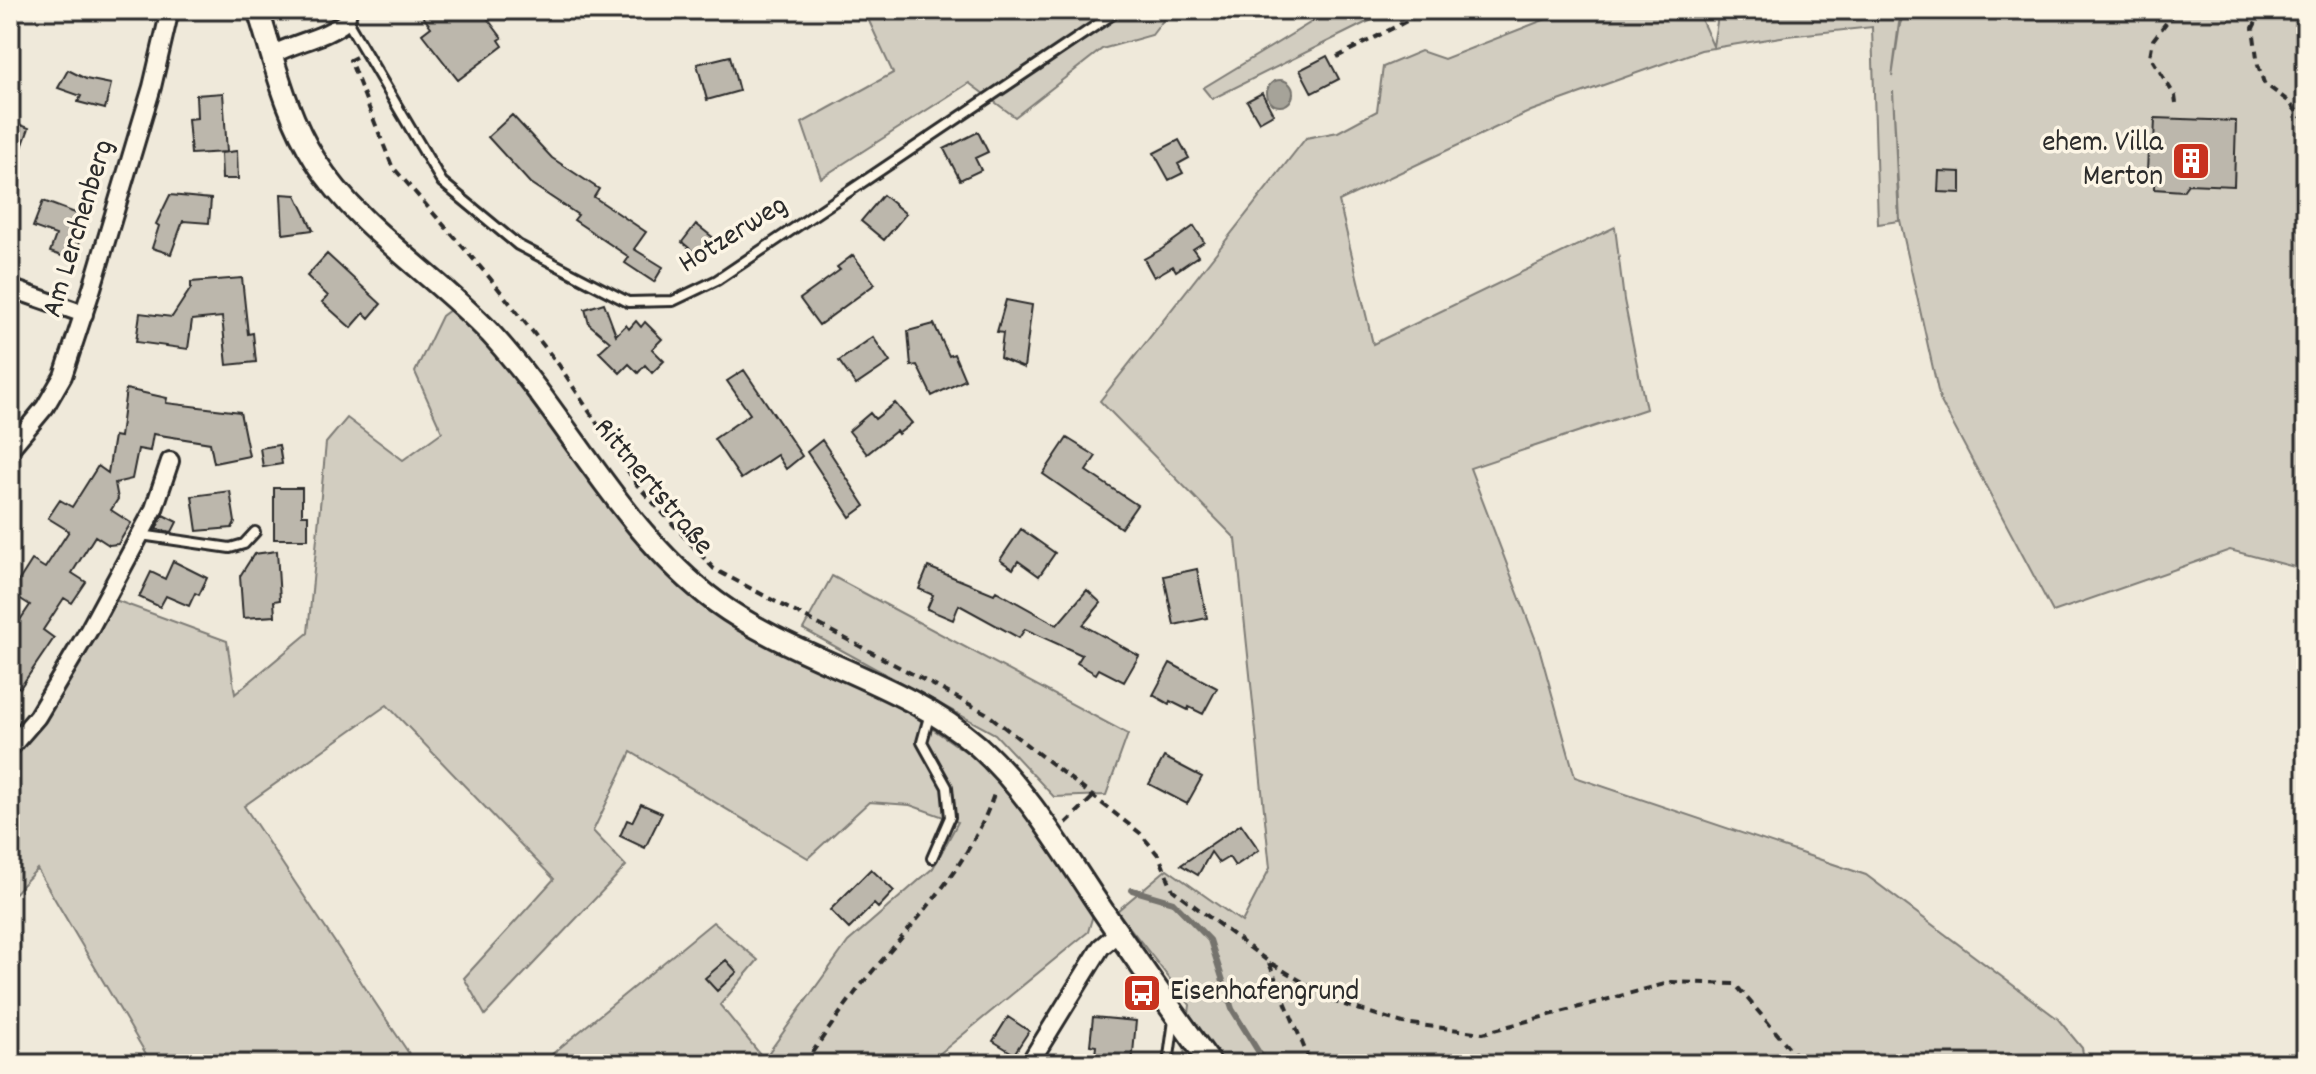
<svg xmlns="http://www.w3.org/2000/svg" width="2316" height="1074" viewBox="0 0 2316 1074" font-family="Dekko,sans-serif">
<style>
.green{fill:#d2cdc0;stroke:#7e7c76;stroke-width:2}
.water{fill:#a6a399;stroke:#75736d;stroke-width:2}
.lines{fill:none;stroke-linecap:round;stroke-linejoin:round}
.stream{stroke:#75736d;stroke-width:6}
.building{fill:#bcb7ac;stroke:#2b2b2b;stroke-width:2}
.service-casing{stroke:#2b2b2b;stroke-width:14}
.minor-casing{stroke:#2b2b2b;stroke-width:22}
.tertiary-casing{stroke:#2b2b2b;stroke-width:26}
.path{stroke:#2b2b2b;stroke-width:4;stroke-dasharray:8 6;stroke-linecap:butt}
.service{stroke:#fcf5e5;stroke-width:8}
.minor{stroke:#fcf5e5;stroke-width:16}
.tertiary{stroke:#fcf5e5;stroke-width:20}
.labels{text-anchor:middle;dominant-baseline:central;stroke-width:7;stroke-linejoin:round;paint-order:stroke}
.poi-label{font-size:30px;fill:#2b2b2b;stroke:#fcf5e5;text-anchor:end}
.street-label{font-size:30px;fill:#2b2b2b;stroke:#fcf5e5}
</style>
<rect width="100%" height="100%" fill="#efe9da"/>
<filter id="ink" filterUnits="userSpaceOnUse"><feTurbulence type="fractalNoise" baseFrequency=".0125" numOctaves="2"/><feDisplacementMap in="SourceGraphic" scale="16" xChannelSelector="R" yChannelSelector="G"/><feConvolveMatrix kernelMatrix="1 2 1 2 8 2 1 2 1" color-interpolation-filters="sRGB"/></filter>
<g filter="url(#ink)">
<!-- green -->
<path class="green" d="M876,10H1171L1152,35L1102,49L1015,117L969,83L821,178L802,123L893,73L869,21Z
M1339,10H1397L1365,23L1212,99L1203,88L1320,17Z
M1569,10H1697L1713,46L1719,10H1904L1899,23L1892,77L1900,24L1906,10H2306V570L2230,550L2053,612L1940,400L1900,220L1893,91L1899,221L1878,224L1872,27L1787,36L1701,50L1531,111L1339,201L1373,344L1615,227L1624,300L1646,409L1470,468L1540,651L1575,777L1866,875L2058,1019L2082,1048L2085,1064H1183L1190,1005L1117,911L1167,869L1242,922L1270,868L1236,539L1100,401L1306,138L1338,132L1377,111L1383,67L1421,51L1444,59Z
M450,310L466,322L504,365L589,480L658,564L705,607L785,652L905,710L988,767L1095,908L1088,932L927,1064H540L713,922L758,960L720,1005L764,1059L848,942L933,868L958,822L910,805L869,802L808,858L631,752L593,831L626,866L485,1015L464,978L554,879L387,705L244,806L416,1064H152L37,869L10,898V756L37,724L115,600L227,641L235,694L308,633L326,443L347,418L403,460L442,432L415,372L442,316Z
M832,576L1128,734L1106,795L1054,797L995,734L803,629Z"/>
<!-- water -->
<path class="water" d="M1267 93a13 13 0 1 1 26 0a13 13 0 1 1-26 0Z"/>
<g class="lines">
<!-- stream -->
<path class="stream" d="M1132,890L1173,902L1210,940L1232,1009L1266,1064"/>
</g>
<!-- building -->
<path class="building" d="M418,10H481L502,38L499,40L503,46L458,80L422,34L431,27Z
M730,56L739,91L707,100L697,64Z
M1327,56L1339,79L1312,93L1300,70Z
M68,70L86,79L111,84L105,109L78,102L81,96L58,88Z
M223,93L227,152L191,154L188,119L197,118L196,95Z
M1262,93L1273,114L1259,122L1247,101Z
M512,115L552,158L599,189L594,197L646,232L634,249L663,267L654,282L625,263L629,257L574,220L578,215L530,183L488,137Z
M2155,118L2236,121L2234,186L2188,184L2183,191L2154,189V178L2147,173L2148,149L2154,144Z
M10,121L29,128L12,175H10Z
M978,132L988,152L975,158L981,170L960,180L944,149Z
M1179,140L1189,158L1178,164L1183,173L1169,180L1154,153Z
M237,151L238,179H222L221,153Z
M1939,171L1961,172V193L1938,192Z
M281,194L296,195L313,230L283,234Z
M170,195L211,199L209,223L183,221L171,254L152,248L159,226L156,224Z
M883,195L906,214L884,240L861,221Z
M43,201L78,214L74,223L85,227L73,260L50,252L56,235L33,227Z
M696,224L716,240L701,258L682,242Z
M1194,226L1204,242L1193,249L1198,256L1176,271L1173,266L1154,277L1144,259L1162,249Z
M327,254L381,304L369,318L364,313L351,328L322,302L328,296L307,276Z
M853,255L875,284L819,325L800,299L840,270L837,267Z
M242,278L248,334L253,333L256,362L227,365L222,317L192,320L188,349L136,342L140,313L172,317L191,288V282Z
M1006,300L1032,305L1024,368L1000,358L1003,333L997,332Z
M604,303L616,335L626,325L629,329L636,321L641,327L645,322L662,339L652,349L664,361L652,373L645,365L638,373L629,364L620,373L599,352L610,342L589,324L585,309Z
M934,324L949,356L954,354L965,380L932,396L917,365L911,366L908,331Z
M873,337L890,362L856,385L839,361Z
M744,370L802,456L786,469L777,455L741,479L714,439L750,414L727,381Z
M126,389L167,398L166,403L240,412L249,456L214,463L210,443L153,434L150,451L138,449L132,479L115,483L118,499L111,510L131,523L118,544L109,545L95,536L72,573L86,582L72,603L64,598L43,630L54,638L20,688L10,681V635L30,605L11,593L32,560L45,568L69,531L48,518L60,500L72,507L98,466L108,473L114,436L120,437Z
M895,403L912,423L898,434L896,431L867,454L849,431L870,413L875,419Z
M1067,438L1096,456L1086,471L1137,505L1121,528L1043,474Z
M822,440L865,506L850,517L807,452Z
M279,445L282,464L263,467L260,448Z
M274,488H302V515H308V539H274Z
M230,491L235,522L232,528L197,531L192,496Z
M163,515L177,522L172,532L156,529Z
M1021,529L1055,553L1039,576L1018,561L1013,569L1000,560Z
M277,551L280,600L274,601L275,616L243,618L240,576L254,554Z
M173,561L207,578L199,595L195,593L189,606L166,596L160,607L139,597L151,572L165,579Z
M928,567L994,594L996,591L1057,625L1087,590L1101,603L1083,625L1139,656L1124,682L1099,669L1096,674L1077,663L1082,655L1025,629L1019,638L959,605L953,620L927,609L933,595L919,589Z
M1197,569L1207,618L1174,625L1164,576Z
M1170,663L1217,688L1203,714L1189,707L1188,710L1170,701L1169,704L1153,695Z
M1164,757L1202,777L1187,804L1149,784Z
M641,804L662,813L645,848L620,836L627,820L632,822Z
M1241,824L1259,850L1235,866L1229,857L1219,863L1211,852L1198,875L1181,865Z
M871,869L894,891L878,908L874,904L849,929L830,910Z
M726,960L737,972L717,991L705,978Z
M1008,1017L1029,1031L1014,1054L993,1041Z
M1093,1017L1136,1021L1132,1064H1094L1096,1046L1090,1045Z"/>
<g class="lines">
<!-- service casing -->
<g class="service-casing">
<path id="service" d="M347,21L442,182L518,245L628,302L673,301L717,280L1119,10
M141,535L230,548L244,544L255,532
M930,713L922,742L947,787L950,817L932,858
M1168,1064L1174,1020"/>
</g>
<!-- minor casing -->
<g class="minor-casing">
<path id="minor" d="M272,55C295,42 326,38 346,21L348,10
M10,288L84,314
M10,449L45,407L63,376L92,288L152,87L170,10
M10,748L37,717L89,630L154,509L170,461
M1029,1064L1101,947L1118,933"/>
</g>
<!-- tertiary casing -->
<g class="tertiary-casing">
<path id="tertiary" d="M258,10C274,60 286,115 315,160C359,230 435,274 491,334C570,420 621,531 716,602C797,661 902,680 978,746C1025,788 1059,845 1093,896C1131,953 1171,1009 1211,1064"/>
</g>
<!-- path -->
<path class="path" d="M2262,10L2253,28L2258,65L2264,83L2288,101L2301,117
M356,57L350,60L392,166L489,277L559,365L637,485L714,569L986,713L1140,833L1159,856L1173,890L1269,962L1338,1003L1403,1023L1483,1033L1672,982L1735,984L1803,1064
M1337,57L1428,10
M2176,103L2175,96L2150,56L2153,40L2176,10
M1066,823L1093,797
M1269,963L1311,1064
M804,1064C824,1036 844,1006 866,979C915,921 971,865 995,791"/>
<!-- service -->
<use href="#service" class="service"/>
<!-- minor -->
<use href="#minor" class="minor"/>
<!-- tertiary -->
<use href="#tertiary" class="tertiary"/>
</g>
</g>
<!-- icons -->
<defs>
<g id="building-square" transform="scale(2)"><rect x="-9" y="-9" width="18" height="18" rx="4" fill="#c8321e" stroke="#fcf5e5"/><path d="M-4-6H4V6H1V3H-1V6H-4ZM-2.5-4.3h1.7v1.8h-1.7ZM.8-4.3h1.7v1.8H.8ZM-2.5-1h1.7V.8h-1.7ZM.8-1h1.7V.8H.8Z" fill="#fff"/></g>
<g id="bus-square" transform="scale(2)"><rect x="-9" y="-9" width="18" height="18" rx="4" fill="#c8321e" stroke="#fcf5e5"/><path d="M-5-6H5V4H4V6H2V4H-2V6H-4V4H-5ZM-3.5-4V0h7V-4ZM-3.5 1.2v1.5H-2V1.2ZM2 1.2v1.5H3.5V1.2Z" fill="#fff"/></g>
</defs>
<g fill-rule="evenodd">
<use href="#building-square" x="2191" y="161"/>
<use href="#bus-square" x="1142" y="993"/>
</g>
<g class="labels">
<!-- poi labels -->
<g class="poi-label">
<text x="2163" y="144">ehem. Villa<tspan x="2163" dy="34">Merton</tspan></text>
<text x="1170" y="993" text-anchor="start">Eisenhafengrund</text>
</g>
<!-- street labels -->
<g class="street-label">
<text transform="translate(80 229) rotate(-73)">Am Lerchenberg</text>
<text transform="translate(734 236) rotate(-32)">Hotzerweg</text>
<text transform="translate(652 488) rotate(50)">Rittnertstraße</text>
</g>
</g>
<!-- margin -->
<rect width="2316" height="1074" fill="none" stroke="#fcf5e5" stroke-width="40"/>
<rect x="20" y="20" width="2276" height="1034" fill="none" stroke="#2b2b2b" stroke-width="3" filter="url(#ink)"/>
</svg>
